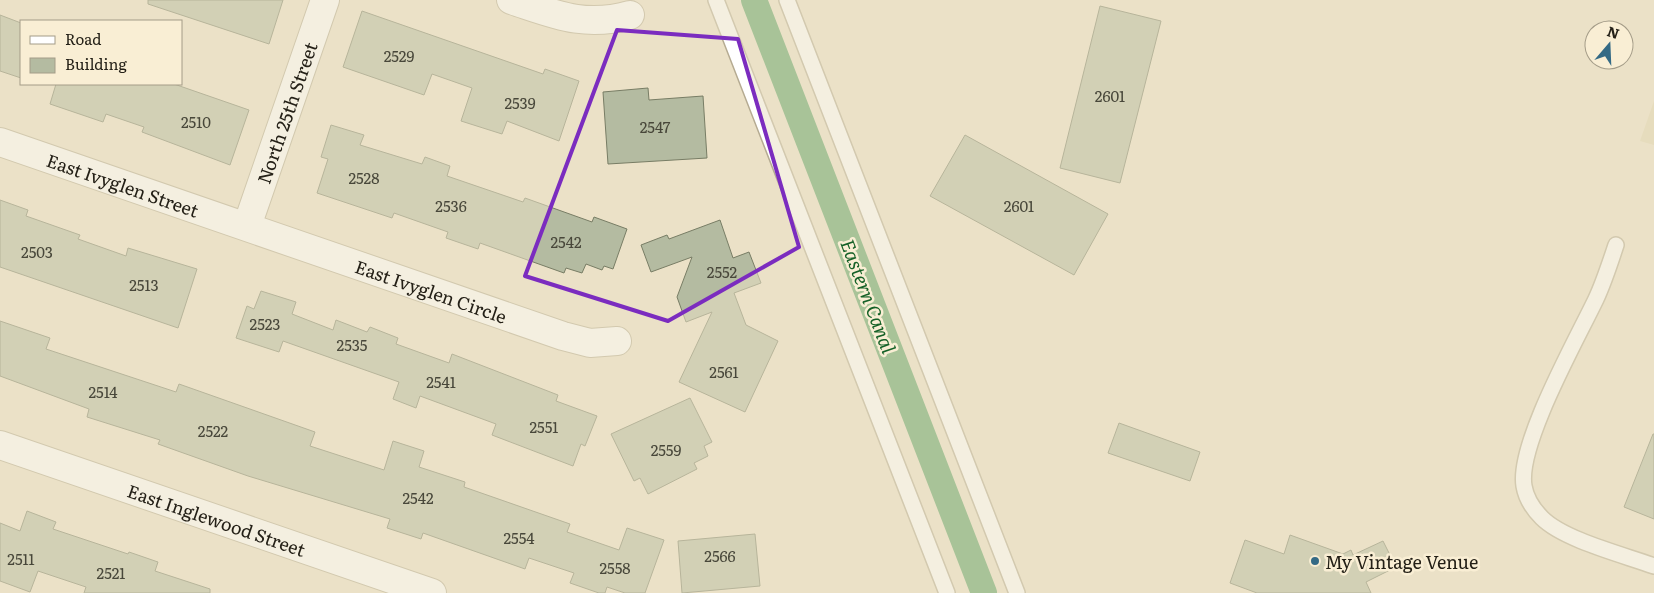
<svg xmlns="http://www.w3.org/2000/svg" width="1654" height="593" viewBox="0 0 1654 593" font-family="Literata,serif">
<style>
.built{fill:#e1d4b2}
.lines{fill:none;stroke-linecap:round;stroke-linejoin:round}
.canal{stroke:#579d60;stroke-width:26}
.building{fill:#b4bba1;stroke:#787d65}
.lane-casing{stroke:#b5ab92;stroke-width:18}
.street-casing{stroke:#b5ab92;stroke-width:30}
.lane{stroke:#fff;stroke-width:15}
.street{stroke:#fff;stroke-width:28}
.marked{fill:none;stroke:#7b2cbf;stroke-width:4;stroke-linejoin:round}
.poi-dot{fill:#346a85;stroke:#f9eed4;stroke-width:2}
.labels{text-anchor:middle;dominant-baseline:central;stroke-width:5;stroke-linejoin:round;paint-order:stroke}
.number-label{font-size:15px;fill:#48473a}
.street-label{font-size:18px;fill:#242017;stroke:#f9eed4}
.poi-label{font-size:18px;fill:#242017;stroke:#f9eed4;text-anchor:start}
.water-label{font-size:19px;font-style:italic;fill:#156127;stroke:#f9eed4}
</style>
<rect width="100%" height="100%" fill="#ebe1c7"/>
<!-- built -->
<path class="built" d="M1654,101V145L1640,141Z"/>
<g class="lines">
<!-- canal -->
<path class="canal" d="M754,0L984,593"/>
</g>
<!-- building -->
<path class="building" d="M148,0H283L269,44L148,4Z
M1100,6L1161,21L1120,183L1060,168Z
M362,11L543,74L545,69L579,81L559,141L507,121L502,134L461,121L472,88L432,74L424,95L343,67Z
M0,15L21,23V78L0,71Z
M56,84H174L249,110L230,165L142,132L144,127L106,114L103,122L50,104Z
M648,88L649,100L703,96L707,158L608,164L603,92Z
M331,125L364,135L360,145L422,164L425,157L450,166L447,176L523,202L525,198L592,222L594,217L627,229L613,269L604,266L602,270L586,264L582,273L566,268L564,273L480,243L478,249L446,238L448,232L394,213L392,218L317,193L328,159L321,157Z
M965,135L1108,214L1074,275L930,196Z
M0,200L28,210L26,216L80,235L78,239L126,256L128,248L197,269L178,328L0,267Z
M720,220L733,258L749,252L761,283L734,293L746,325L778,341L745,412L679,382L712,312L686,322L677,297L692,257L651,272L641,245L667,235L669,239Z
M261,291L296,302L292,314L333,330L336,320L367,332L370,327L398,338L396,344L449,363L452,354L558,395L556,401L597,416L585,446L581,444L573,466L492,435L496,424L420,396L416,408L393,399L399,382L283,341L279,352L236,338L247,306L254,309Z
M0,321L50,338L46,349L176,392L179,384L315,432L310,446L384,470L393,441L424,451L419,467L465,482L464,487L570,524L567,532L619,550L627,528L664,540L645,593H625L607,587L605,593H599L570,583L574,573L529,558L525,569L423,533L421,539L387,528L390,519L248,476L158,444L160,440L87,417L89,409L0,376Z
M690,398L712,442L704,446L708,456L694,463L697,469L648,494L640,478L634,481L611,434Z
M1119,423L1200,452L1190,481L1108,453Z
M1653,434H1654V519L1624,507Z
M27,511L56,522L53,529L128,554L129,552L158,562L155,571L210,589V593H84L86,587L38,571L30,592L0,581V523L20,531Z
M755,534L760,586L682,593L678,541Z
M1290,535L1343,554L1351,550L1353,555L1383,541L1396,567L1366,582L1371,593H1257L1230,583L1245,540L1284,554Z"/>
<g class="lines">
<!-- lane casing -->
<g class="lane-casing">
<path id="lane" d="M716,0L947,593
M787,0L1017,593
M1616,245C1610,263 1604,282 1596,299C1577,339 1517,445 1524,486C1526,498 1534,510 1542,518C1564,540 1624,555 1654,566"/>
</g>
<!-- street casing -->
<g class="street-casing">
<g id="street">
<path d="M511,0C554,14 584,28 630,15"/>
<path id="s1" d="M0,142L563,336L590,343L617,341"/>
<path id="s2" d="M247,226L325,0"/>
<path id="s3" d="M0,445L432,593"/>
</g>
</g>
<!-- lane -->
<use href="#lane" class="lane"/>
<!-- street -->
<use href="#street" class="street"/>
</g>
<!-- marked area -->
<path d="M0 0H1654V593H0ZM617,30L738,39L799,247L668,321L525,276Z" fill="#ebe1c7" fill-opacity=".55" fill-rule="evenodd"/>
<path class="marked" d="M617,30L738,39L799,247L668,321L525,276Z"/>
<!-- markers -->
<circle class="poi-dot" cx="1315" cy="561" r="5"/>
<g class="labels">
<!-- number labels -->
<g class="number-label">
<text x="399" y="55">2529</text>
<text x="1110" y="95">2601</text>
<text x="520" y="102">2539</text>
<text x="196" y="121">2510</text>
<text x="655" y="126">2547</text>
<text x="364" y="177">2528</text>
<text x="451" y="205">2536</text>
<text x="1019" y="205">2601</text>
<text x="566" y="241">2542</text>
<text x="37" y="251">2503</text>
<text x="722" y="271">2552</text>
<text x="144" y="284">2513</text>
<text x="265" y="323">2523</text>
<text x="352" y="344">2535</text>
<text x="724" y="371">2561</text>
<text x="441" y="381">2541</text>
<text x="103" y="391">2514</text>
<text x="544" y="426">2551</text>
<text x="213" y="430">2522</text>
<text x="666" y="449">2559</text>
<text x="418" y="497">2542</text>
<text x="519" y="537">2554</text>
<text x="720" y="555">2566</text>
<text x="21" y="558">2511</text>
<text x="615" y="567">2558</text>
<text x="111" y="572">2521</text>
</g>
<!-- street labels -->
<g class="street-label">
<text stroke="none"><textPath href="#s2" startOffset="120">North 25th Street</textPath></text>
<text stroke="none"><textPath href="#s1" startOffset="130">East Ivyglen Street</textPath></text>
<text stroke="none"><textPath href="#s1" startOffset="456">East Ivyglen Circle</textPath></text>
<text stroke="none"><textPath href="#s3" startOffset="229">East Inglewood Street</textPath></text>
</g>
<!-- poi labels -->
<g class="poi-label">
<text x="1325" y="561">My Vintage Venue</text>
</g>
<!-- water labels -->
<g class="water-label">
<text transform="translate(869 296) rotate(69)">Eastern Canal</text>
</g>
</g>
<!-- legend -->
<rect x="20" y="20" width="162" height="65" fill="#f9eed4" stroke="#a49c88"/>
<rect x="30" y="36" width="25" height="8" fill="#ffffff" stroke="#a49c88"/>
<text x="65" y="45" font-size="15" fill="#242017">Road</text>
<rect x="30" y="58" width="25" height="15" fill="#b4bba1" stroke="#a49c88"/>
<text x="65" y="70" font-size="15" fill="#242017">Building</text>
<!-- north arrow -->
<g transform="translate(1609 45) rotate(19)"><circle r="24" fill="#f9eed4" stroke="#a49c88"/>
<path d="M0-4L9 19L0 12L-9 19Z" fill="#346a85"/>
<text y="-8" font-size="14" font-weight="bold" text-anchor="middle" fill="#242017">N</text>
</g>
</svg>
